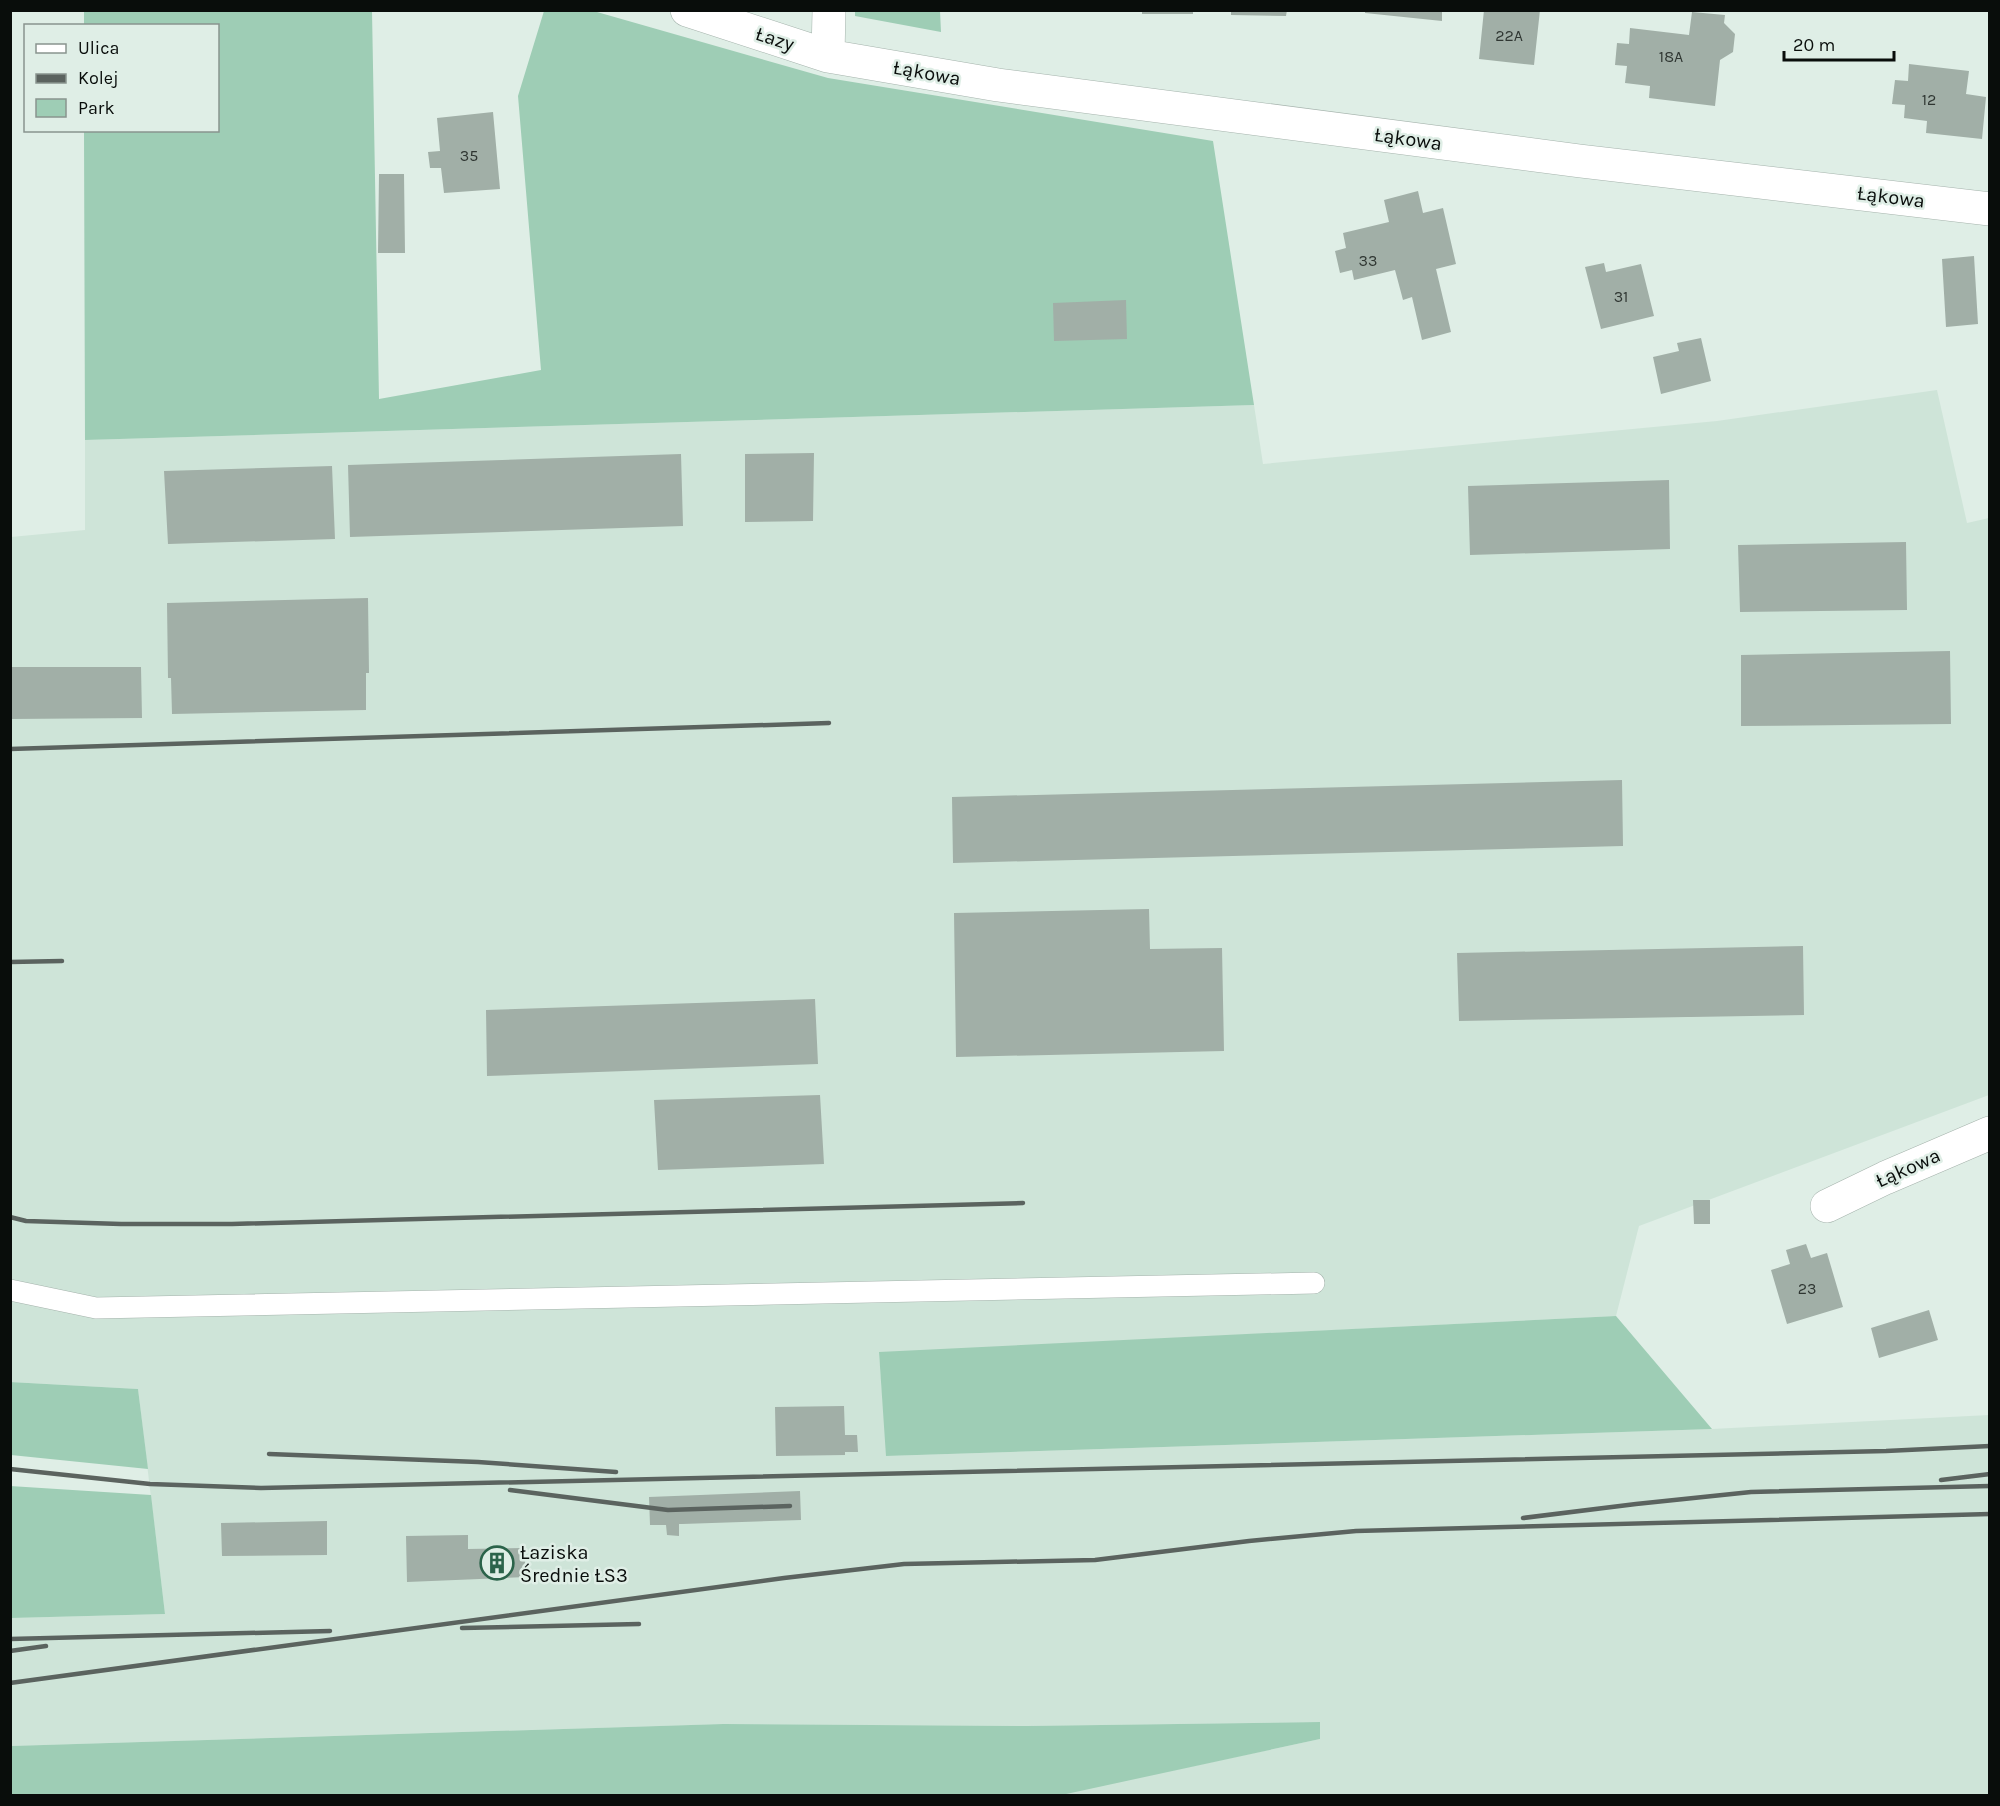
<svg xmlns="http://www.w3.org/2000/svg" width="2000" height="1806" viewBox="0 0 2000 1806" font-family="Karla,sans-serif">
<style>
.built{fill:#cee4d8}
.green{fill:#9ecdb5}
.building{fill:#a1afa7}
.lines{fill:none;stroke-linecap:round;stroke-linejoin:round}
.service-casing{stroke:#a5b3ac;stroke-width:22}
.minor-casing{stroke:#a5b3ac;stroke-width:34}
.service{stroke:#fff;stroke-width:21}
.minor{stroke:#fff;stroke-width:33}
.rail{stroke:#5b635f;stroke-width:4.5}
.labels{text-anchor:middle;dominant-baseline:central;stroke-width:5;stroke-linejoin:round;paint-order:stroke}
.number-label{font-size:16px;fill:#2f3632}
.street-label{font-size:20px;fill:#090d0b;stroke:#dfeee6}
.poi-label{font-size:20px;fill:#090d0b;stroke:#dfeee6;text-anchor:start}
</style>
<rect width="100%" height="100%" fill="#dfeee6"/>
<!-- built -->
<path class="built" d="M1937,390L1967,523L1989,518V1095L1639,1226L1616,1316L879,1353L887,1456L1712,1429L1989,1415V1795H1057L1320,1739L1319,1722L1027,1726L723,1724L11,1746L10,1618L165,1614L138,1389L11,1382V537L85,530V440L1254,405L1263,464L1717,421Z"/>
<!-- green -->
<path class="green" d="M590,10L828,78L1213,141L1254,405L85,440L84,131L218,130V26L84,25V11H372L379,399L541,370L518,96L544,11Z
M855,11H940L941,32L855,16Z
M1616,1316L1712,1429L886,1456L879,1352Z
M10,1382L138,1389L148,1469L11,1455Z
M10,1486L151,1495L165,1614L11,1618Z
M1320,1722V1739L1057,1796L11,1795V1746L723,1724L1027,1726Z"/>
<!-- building -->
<path class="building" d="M1142,10H1193V14H1142Z
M1231,10H1287L1286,16L1231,15Z
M1365,10H1442V21L1365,13Z
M1484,10H1540L1534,65L1479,59Z
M1692,12L1725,15L1724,23L1735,34L1733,52L1720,60L1715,106L1649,98L1650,86L1625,83L1627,66L1615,65L1617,43L1629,44L1630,28L1689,35Z
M1909,64L1969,71L1966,94L1986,97L1982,139L1926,133L1927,121L1904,118L1905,105L1892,104L1895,80L1908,81Z
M493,112L500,189L444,193L441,168H430L428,152L440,151L437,118Z
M379,174H404L405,253H378Z
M1418,191L1423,213L1443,208L1456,264L1436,269L1451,332L1422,340L1412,297L1403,300L1395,270L1354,280L1352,270L1340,273L1335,251L1346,248L1343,233L1389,222L1384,200Z
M1974,256L1978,324L1946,327L1942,259Z
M1604,263L1606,272L1641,264L1654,316L1601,329L1585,267Z
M1126,300L1127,339L1054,341L1053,303Z
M1701,338L1711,381L1661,394L1653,357L1679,351L1677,343Z
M814,453L813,521L745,522V454Z
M681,454L683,526L350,537L348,465Z
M332,466L335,539L168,544L164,471Z
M1669,480L1670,549L1470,555L1468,486Z
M1906,542L1907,610L1740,612L1738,545Z
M368,598L369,673H366V710L172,714L171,678H168L167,603Z
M1950,651L1951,724L1741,726V655Z
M10,667H141L142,718L10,719Z
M1622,780L1623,846L953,863L952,797Z
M1149,909L1150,949L1222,948L1224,1051L956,1057L954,913Z
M1803,946L1804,1015L1459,1021L1457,953Z
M815,999L818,1064L487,1076L486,1010Z
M820,1095L824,1164L658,1170L654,1100Z
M1693,1200H1710V1224H1694Z
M1806,1244L1811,1258L1827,1253L1843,1307L1787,1324L1771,1270L1790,1264L1786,1250Z
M1929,1310L1938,1340L1879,1358L1871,1328Z
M844,1406L845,1435H857L858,1452H845V1455L776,1456L775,1407Z
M800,1491L801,1520L682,1524H679V1536L667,1535L666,1525H650L649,1497Z
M327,1521V1555L222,1556L221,1523Z
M468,1535V1549L524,1548L526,1577L407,1582L406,1536Z"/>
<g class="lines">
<!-- service casing -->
<g class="service-casing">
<path id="service" d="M10,1290L96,1308L1314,1283"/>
</g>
<!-- minor casing -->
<g class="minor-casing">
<path id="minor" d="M687,10L828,56L998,85L1580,161L1990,209
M828,56L829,10
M1827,1206L1885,1178L1990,1133"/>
</g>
<!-- service -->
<use href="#service" class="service"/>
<!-- minor -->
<use href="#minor" class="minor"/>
<!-- rail -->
<path class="rail" d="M10,749L829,723
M10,962L62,961
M10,1217L26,1221L121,1224H232L1023,1203
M269,1454L478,1462L616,1472
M10,1469L150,1484L261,1488L1886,1451L1990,1446
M1941,1480L1990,1474
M510,1490L668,1510L790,1506
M1523,1518L1636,1504L1751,1492L1990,1486
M462,1628L639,1624
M10,1639L330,1631
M10,1651L46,1646
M10,1683L784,1578L904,1564L1095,1560L1249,1541L1356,1531L1990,1514"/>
</g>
<!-- icons -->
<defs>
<g id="building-ring" transform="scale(1.725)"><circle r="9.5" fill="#dfeee6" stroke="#2b634a" stroke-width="1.5"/><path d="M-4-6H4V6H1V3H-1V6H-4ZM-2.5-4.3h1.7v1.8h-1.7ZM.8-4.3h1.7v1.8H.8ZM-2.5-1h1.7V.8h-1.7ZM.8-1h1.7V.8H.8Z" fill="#2b634a"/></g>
</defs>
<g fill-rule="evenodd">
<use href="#building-ring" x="497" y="1563"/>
</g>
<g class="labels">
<!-- number labels -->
<g class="number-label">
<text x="1509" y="35">22A</text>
<text x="1671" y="56">18A</text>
<text x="1929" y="99">12</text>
<text x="469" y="155">35</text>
<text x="1368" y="260">33</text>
<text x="1621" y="296">31</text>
<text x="1807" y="1288">23</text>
</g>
<!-- street labels -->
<g class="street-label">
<text transform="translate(775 39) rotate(18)">Łazy</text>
<text transform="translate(927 73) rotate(10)">Łąkowa</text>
<text transform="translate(1408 139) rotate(8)">Łąkowa</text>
<text transform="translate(1891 197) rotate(7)">Łąkowa</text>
<text transform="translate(1908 1168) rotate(-24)">Łąkowa</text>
</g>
<!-- poi labels -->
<g class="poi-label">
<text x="520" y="1552">Łaziska<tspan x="520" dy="23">Średnie ŁS3</tspan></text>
</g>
</g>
<!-- border -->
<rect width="2000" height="1806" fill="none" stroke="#090d0b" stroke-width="24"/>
<!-- legend -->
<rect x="24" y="24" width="195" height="108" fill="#dfeee6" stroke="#89948e" stroke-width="1.5"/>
<rect x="36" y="44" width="30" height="9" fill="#ffffff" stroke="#89948e" stroke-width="1.5"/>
<text x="78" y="54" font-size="18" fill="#090d0b">Ulica</text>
<rect x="36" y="74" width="30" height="9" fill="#5b635f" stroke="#89948e" stroke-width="1.5"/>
<text x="78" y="84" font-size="18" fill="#090d0b">Kolej</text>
<rect x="36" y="99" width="30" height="18" fill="#9ecdb5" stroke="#89948e" stroke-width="1.5"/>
<text x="78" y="114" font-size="18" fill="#090d0b">Park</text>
<!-- scale -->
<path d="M1784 51v9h110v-9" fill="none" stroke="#090d0b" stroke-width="3"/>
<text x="1793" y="51" font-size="18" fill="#090d0b" stroke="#dfeee6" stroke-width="4.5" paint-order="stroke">20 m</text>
</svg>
